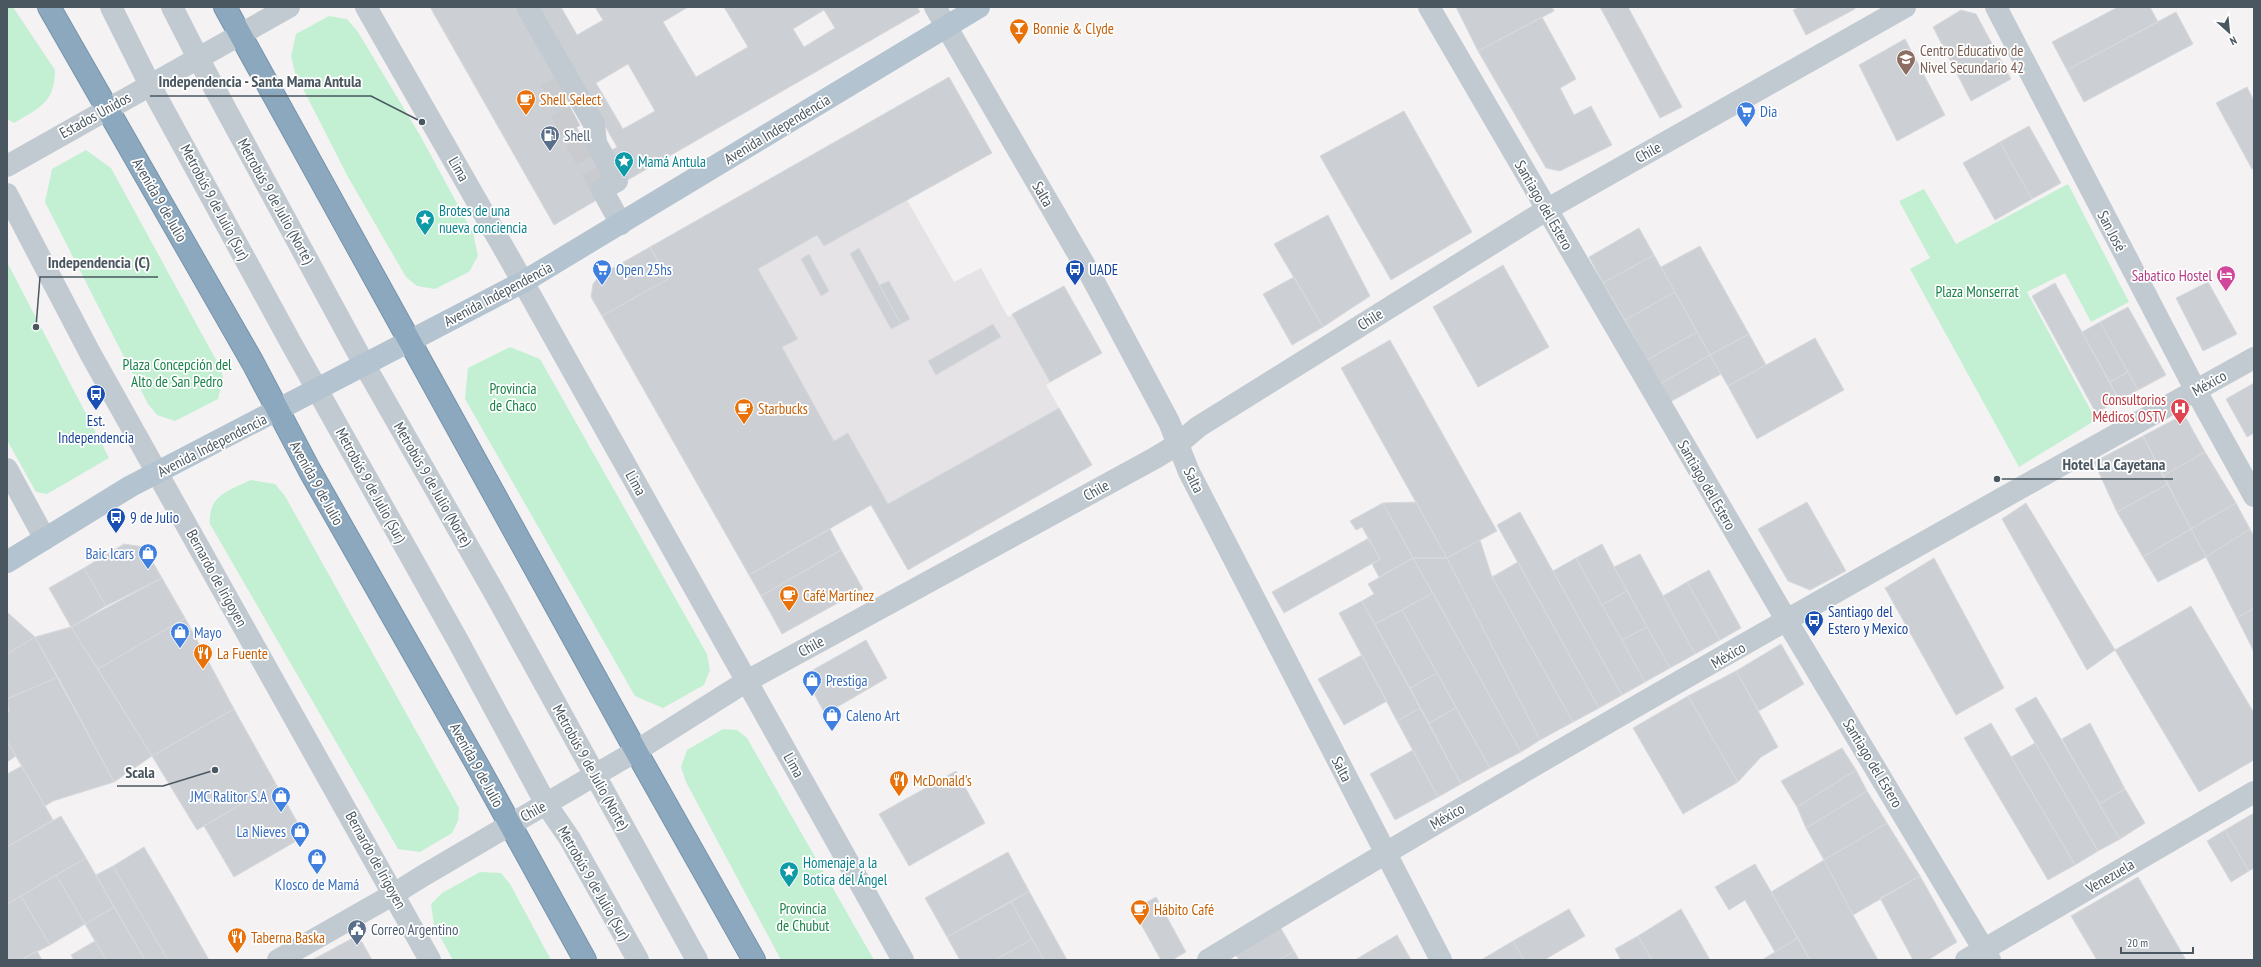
<svg xmlns="http://www.w3.org/2000/svg" width="2261" height="967" viewBox="0 0 2261 967" font-family="'PT Sans Narrow',sans-serif">
<style>
.education{fill:#e5e3e5}
.green{fill:#c3f0d2}
.building{fill:#ccd0d4;stroke:#d7d9dd;fill-rule:evenodd}
.lines{fill:none;stroke-linecap:round;stroke-linejoin:round}
.minor-tunnel{stroke:#cacbce;stroke-width:22;stroke-dasharray:22 11;stroke-linecap:butt}
.highway-casing{stroke:#7793ab;stroke-width:24}
.minor{stroke:#c1cad1;stroke-width:22}
.major{stroke:#b3c3d0;stroke-width:22}
.highway{stroke:#8ca8bf;stroke-width:22}
.labels{text-anchor:middle;dominant-baseline:central;stroke-width:3.5;stroke-linejoin:round;paint-order:stroke}
.food-label{font-size:15px;fill:#c56008;stroke:#fff;text-anchor:start}
.education-label{font-size:15px;fill:#785e54;stroke:#fff;text-anchor:start}
.shop-label{font-size:15px;fill:#366cbe;stroke:#fff;text-anchor:start}
.street-label{font-size:15px;fill:#4a5760;stroke:#fff}
.service-label{font-size:15px;fill:#4e5e75;stroke:#fff;text-anchor:start}
.culture-label{font-size:15px;fill:#0d838f;stroke:#fff;text-anchor:start}
.transit-label{font-size:15px;fill:#164399;stroke:#fff;text-anchor:start}
.hotel-label{font-size:15px;fill:#b23c85;stroke:#fff;text-anchor:end}
.park-label{font-size:15px;fill:#1a8248;stroke:#fff}
.health-label{font-size:15px;fill:#be3a42;stroke:#fff;text-anchor:end}
.leader{fill:none;stroke:#4a5760;stroke-width:1.5}
.callout-dot{fill:#4a5760;stroke:#fff;stroke-width:1.5}
.callout-label{font-size:16px;text-anchor:middle;font-weight:bold;fill:#4a5760;stroke:#fff;stroke-width:3.5;stroke-linejoin:round;paint-order:stroke}
</style>
<rect width="100%" height="100%" fill="#f4f2f3"/>
<!-- education -->
<path class="education" d="M949,77L992,153L907,200L954,282L981,268L1008,317L1064,286L1102,353L1046,385L1092,465L908,570L871,505L749,575L602,316L668,279Z"/>
<!-- green -->
<path class="green" d="M7,7H13L55,70C55,103 39,108 14,123L7,119Z
M329,16L347,19L358,32L421,137L473,233L478,256L469,272L435,289L417,286L406,277L348,177L295,73L291,56L296,34Z
M86,150L111,168L221,369L223,378L218,399L175,421L157,415L148,404L45,202L52,169Z
M2068,184L2129,302L2091,322L2065,273L2027,292L2096,420L2019,467L1910,269L1930,258L1899,201L1924,189L1956,244Z
M7,262L109,458L47,494L36,492L7,440Z
M510,347L540,359L707,654L710,670L704,685L663,708L635,696L465,399L468,368Z
M251,480L275,484L285,496L459,808L458,821L452,833L420,852L398,849L210,524C208,495 228,491 251,480Z
M723,729L737,730L747,738L874,960H781L686,782L681,767L687,750Z
M480,872L501,873L510,884L551,960H453L434,926L431,904L442,893Z"/>
<!-- building -->
<path class="building" d="M430,7H518L566,92V108L612,191L554,225Z
M537,7H561L577,35L603,20L595,7H688L663,22L696,77L748,47L724,7H917L920,12L626,181L609,152L617,147ZM824,10L835,28L804,47L793,29ZM628,64L655,111L623,129L596,83Z
M1456,7H1552L1554,11L1478,51Z
M1600,7H1628L1682,107L1660,118Z
M1799,7H1854L1855,9L1806,35L1793,10Z
M2118,7H2150L2158,22L2067,70L2052,42Z
M1961,10L1976,14L2011,79L1971,101L1933,27Z
M2176,12L2193,44L2084,102L2067,70Z
M1542,17L1576,79L1560,88L1574,115L1591,106L1612,145L1560,171L1546,168L1478,51Z
M1905,39L1945,115L1897,141L1859,65Z
M949,77L992,153L824,246L817,235L758,269L798,339L782,347L834,441L848,433L888,504L1059,408L1092,465L908,570L871,505L749,575L602,316L668,279L650,247Z
M2247,87L2254,101V168L2252,169L2216,103Z
M1404,111L1472,232L1391,280L1320,156Z
M2029,126L2061,183L2032,199L2000,142Z
M2000,142L2032,199L1995,220L1963,163Z
M1328,215L1370,296L1323,327L1274,244Z
M1639,228L1654,255L1603,283L1589,257Z
M1700,246L1749,334L1710,355L1661,267Z
M650,247L668,279L602,316L591,297L593,284L599,276Z
M859,248L901,324L891,329L850,254Z
M809,254L829,291L821,296L801,259Z
M1654,255L1675,292L1625,320L1603,283Z
M1503,265L1549,347L1478,387L1433,307Z
M1294,277L1323,327L1292,345L1263,294Z
M889,281L910,319L901,324L879,285Z
M2208,282L2237,334L2203,351L2176,298Z
M2055,283L2119,400L2096,413L2032,296Z
M1064,286L1102,353L1050,382L1012,314Z
M1675,292L1697,332L1647,360L1625,320Z
M2128,307L2166,375L2138,390L2100,322Z
M2100,322L2128,372L2110,382L2082,332Z
M993,324L1001,337L936,375L928,361Z
M1697,332L1710,355L1660,384L1647,360Z
M1749,334L1766,365L1728,386L1710,355Z
M1815,338L1844,390L1757,439L1728,386Z
M1390,340L1497,531L1447,558L1341,368Z
M1710,355L1721,374L1670,402L1660,384Z
M2128,372L2138,390L2119,400L2110,382Z
M2254,383V433L2247,437L2226,399Z
M2179,417L2186,418L2205,452L2163,476L2143,436Z
M2143,436L2168,484L2117,512L2094,462Z
M2205,452L2236,503L2191,529L2163,476Z
M2168,484L2191,529L2143,557L2117,512Z
M1416,502L1447,558H1413L1383,503Z
M1807,502L1846,571L1810,590L1788,581L1758,529Z
M1383,503L1413,558L1379,577L1372,564L1380,559L1362,527L1356,530L1350,521Z
M2026,503L2115,650L2087,670L2002,519Z
M2236,503L2250,529L2206,557L2191,529Z
M1520,512L1622,695L1599,708L1497,525Z
M830,529L841,550L761,596L749,575Z
M2191,529L2206,557L2158,582L2143,557Z
M2250,529L2254,536V608L2237,618L2206,557Z
M1369,538L1380,559L1284,613L1272,592Z
M1480,540L1492,577L1573,722L1540,740L1447,558Z
M124,544L144,547L162,578L106,606L84,568Z
M1602,544L1627,591L1602,605L1576,558Z
M841,550L863,589L782,634L761,596Z
M1640,554L1695,654L1670,668L1614,567Z
M1413,558L1433,593L1375,624L1362,601L1374,594L1368,584Z
M1413,558H1447L1540,740L1521,752Z
M1576,558L1645,682L1622,695L1553,571Z
M1934,558L2004,688L1956,715L1885,588Z
M1518,562L1599,708L1573,722L1492,577Z
M84,568L106,606L71,627L49,588Z
M1709,570L1741,628L1720,640L1687,582Z
M162,578L185,618L98,669L71,627Z
M1687,582L1720,640L1695,654L1663,596Z
M1627,591L1647,627L1622,640L1602,605Z
M1433,593L1521,752L1490,768L1402,610Z
M1362,601L1420,708L1397,721L1339,613Z
M2191,606L2254,713V760L2199,792L2115,650Z
M2254,608V652L2237,618Z
M1402,610L1437,673L1410,688L1375,624Z
M7,612L35,637L7,654Z
M185,618L234,709L152,756L98,669Z
M71,627L152,756L114,782L35,637Z
M1647,627L1670,668L1645,682L1622,640Z
M35,637L58,677L7,699V654Z
M866,640L887,678L825,714L804,675Z
M1781,644L1804,684L1759,711L1736,671Z
M1362,655L1387,701L1344,725L1318,679Z
M1736,671L1778,747L1761,757L1738,782L1688,696Z
M1437,673L1456,708L1429,723L1410,688Z
M58,677L114,782L53,801L45,806L7,741V713L9,712L7,699Z
M1688,696L1738,782L1683,814L1633,728Z
M2036,697L2120,839L2098,851L2015,709Z
M1420,708L1461,784L1438,797L1397,721Z
M1456,708L1490,768L1461,784L1429,723Z
M234,709L276,784L197,830L152,756Z
M1991,723L2075,865L2048,880L1964,738Z
M2090,723L2125,789L2099,804L2062,739Z
M7,741L16,756L7,762Z
M2035,743L2098,851L2075,865L2011,757Z
M1842,748L1856,770L1797,807L1781,781Z
M1413,750L1438,797L1395,820L1370,774Z
M22,766L53,820L7,847V774Z
M1856,770L1867,791L1806,828L1797,807Z
M956,771L985,823L909,866L879,814Z
M276,784L305,836L234,877L204,826Z
M2125,789L2145,823L2120,839L2099,804Z
M1867,791L1887,823L1824,860L1806,828Z
M2254,813V868L2249,871L2225,830Z
M61,816L86,858L7,904V847Z
M1887,823L1920,876L1853,915L1824,860Z
M2225,830L2249,871L2231,882L2207,841Z
M144,847L174,898L209,960H168L113,866Z
M1008,852L1029,891L947,937L925,898Z
M86,858L114,907L85,924L56,875Z
M1824,860L1853,915L1878,960H1810L1771,892Z
M1755,864L1798,938L1775,952L1745,900L1729,910L1715,887Z
M113,866L168,960H145L96,875Z
M56,875L85,924L50,945L21,896Z
M1920,876L1957,942L1928,960H1913L1880,898Z
M2138,877L2186,960H2097L2094,955L2071,916Z
M1029,891L1067,960H1044L1011,902Z
M21,896L50,945L21,960H7V904Z
M1156,897L1186,952L1172,960H1161L1133,910Z
M1011,902L1032,939L995,960H960L947,937Z
M114,907L145,960H106L95,941L85,924Z
M1569,909L1585,936L1544,960H1524L1513,941Z
M1681,909L1710,960H1652L1638,936Z
M1279,925L1294,951L1279,960H1239L1234,952Z
M1397,935L1411,960H1355L1382,944Z
M1638,936L1652,960H1621L1615,949Z
M353,938L362,942L372,960H312Z
M1798,938L1810,960H1762L1775,952Z
M1032,939L1044,960H995Z
M95,941L106,960H74L71,955Z
M1513,941L1524,960H1481Z
M37,951L42,960H21Z
M1294,951L1299,960H1279Z"/>
<g class="lines">
<!-- minor-tunnel -->
<path class="minor-tunnel" d="M551,80L557,92L559,109L605,195"/>
<!-- highway casing -->
<g class="highway-casing">
<path id="highway" d="M49,7L253,363L310,471L479,768L585,960
M225,7L636,751L754,960"/>
</g>
<!-- minor -->
<path class="minor" d="M111,7L150,85L291,343L458,641L546,804L570,839L638,960
M172,7L198,58L364,364L494,592L697,960
M366,7L523,282L903,960
M527,7L594,124L596,143L617,181L602,189
M935,7L1091,276L1169,422L1189,472L1441,960
M1429,7L1787,621L1990,960
M1996,7L2196,391L2254,496
M7,166L289,7
M7,194L90,353L430,960
M605,195L621,224
M7,469L45,539
M278,960L394,894L421,877L636,751L747,681L1155,458L1178,444L1198,427L1546,210L1905,7
M1208,960C1551,751 1902,553 2254,358
M1966,960L2254,792"/>
<!-- major -->
<path class="major" d="M7,562L131,486L523,282L979,7"/>
<!-- highway -->
<use href="#highway" class="highway"/>
</g>
<!-- icons -->
<defs>
<g id="bar-pin" transform="scale(1)"><path d="M0 17L-7.5 6A9.5 9.5 0 1 1 7.5 6Z" fill="#e8710a" stroke="#fff"/><path d="M-6-5H6L.8 .8V4.5H3.5V6h-7V4.5H-.8V.8Z" fill="#fff"/></g>
<g id="school-pin" transform="scale(1)"><path d="M0 17L-7.5 6A9.5 9.5 0 1 1 7.5 6Z" fill="#8d6e63" stroke="#fff"/><path d="M0-5L7-2L0 1L-7-2ZM-4 1L0 2.5L4 1V4Q0 6-4 4Z" fill="#fff"/></g>
<g id="cafe-pin" transform="scale(1)"><path d="M0 17L-7.5 6A9.5 9.5 0 1 1 7.5 6Z" fill="#e8710a" stroke="#fff"/><path d="M-5.5-4.5H6V0H3Q3 3.5 0 3.5H-2.5Q-5.5 3.5-5.5 0ZM3-3.2v2h1.7v-2ZM-6 4.5H4V6H-6Z" fill="#fff"/></g>
<g id="supermarket-pin" transform="scale(1)"><path d="M0 17L-7.5 6A9.5 9.5 0 1 1 7.5 6Z" fill="#3f7fe0" stroke="#fff"/><path d="M-6-5.5h2.5l.6 2H6L4.5 2H-2.5L-4.4-4H-6ZM-1.5 3.2a1.3 1.3 0 1 0 .1 0ZM3 3.2a1.3 1.3 0 1 0 .1 0Z" fill="#fff"/></g>
<g id="fuel-pin" transform="scale(1)"><path d="M0 17L-7.5 6A9.5 9.5 0 1 1 7.5 6Z" fill="#5c6f8a" stroke="#fff"/><path d="M-5.5-6h7V0h2V4h1.3V-2.5L3-4.5l.8-.8L6-3V5H2.5V1h-1V6h-7ZM-4.2-4.7v3.2H.2V-4.7Z" fill="#fff"/></g>
<g id="sight-pin" transform="scale(1)"><path d="M0 17L-7.5 6A9.5 9.5 0 1 1 7.5 6Z" fill="#0f9aa8" stroke="#fff"/><path d="M0-6L1.8-2.2L6-1.7L2.9 1.2L3.7 5.4L0 3.3L-3.7 5.4L-2.9 1.2L-6-1.7L-1.8-2.2Z" fill="#fff"/></g>
<g id="bus-pin" transform="scale(1)"><path d="M0 17L-7.5 6A9.5 9.5 0 1 1 7.5 6Z" fill="#1a4fb4" stroke="#fff"/><path d="M-5-6H5V4H4V6H2V4H-2V6H-4V4H-5ZM-3.5-4V0h7V-4ZM-3.5 1.2v1.5H-2V1.2ZM2 1.2v1.5H3.5V1.2Z" fill="#fff"/></g>
<g id="hotel-pin" transform="scale(1)"><path d="M0 17L-7.5 6A9.5 9.5 0 1 1 7.5 6Z" fill="#d1479c" stroke="#fff"/><path d="M-6-4.5h1.5V1H6V5H4.5V3h-9V5H-6ZM-4 0a1.8 1.8 0 1 1 3.6 0ZM.5 0V-2.5h3Q6-2.5 6 0Z" fill="#fff"/></g>
<g id="hospital-pin" transform="scale(1)"><path d="M0 17L-7.5 6A9.5 9.5 0 1 1 7.5 6Z" fill="#e0444e" stroke="#fff"/><path d="M-5-5h3v3.5h4V-5h3V5h-3V1.5h-4V5h-3Z" fill="#fff"/></g>
<g id="shop-pin" transform="scale(1)"><path d="M0 17L-7.5 6A9.5 9.5 0 1 1 7.5 6Z" fill="#3f7fe0" stroke="#fff"/><path d="M-5-2.5h2.3a2.7 3.5 0 0 1 5.4 0H5L5.5 6h-11ZM-1.5-2.5h3a1.5 2.3 0 0 0-3 0Z" fill="#fff"/></g>
<g id="restaurant-pin" transform="scale(1)"><path d="M0 17L-7.5 6A9.5 9.5 0 1 1 7.5 6Z" fill="#e8710a" stroke="#fff"/><path d="M-5-6h1v4h1v-4h1v4h1v-4h1v5L-1.5 .5V6h-2V.5L-5-1ZM5-6V6H3V1.5H1.5Q1.5-4 5-6Z" fill="#fff"/></g>
<g id="civic-pin" transform="scale(1)"><path d="M0 17L-7.5 6A9.5 9.5 0 1 1 7.5 6Z" fill="#5c6f8a" stroke="#fff"/><path d="M-.6-6.5H3V-4.5H.6V-3L4-1V1h2V6H-6V1h2V-1L-.6-3ZM-1.2 2.5V6h2.4V2.5Z" fill="#fff"/></g>
</defs>
<g fill-rule="evenodd">
<use href="#bar-pin" x="1019" y="28"/>
<use href="#school-pin" x="1906" y="59"/>
<use href="#cafe-pin" x="526" y="99"/>
<use href="#supermarket-pin" x="1746" y="111"/>
<use href="#fuel-pin" x="550" y="135"/>
<use href="#sight-pin" x="624" y="161"/>
<use href="#sight-pin" x="425" y="219"/>
<use href="#supermarket-pin" x="602" y="269"/>
<use href="#bus-pin" x="1075" y="269"/>
<use href="#hotel-pin" x="2226" y="275"/>
<use href="#bus-pin" x="96" y="394"/>
<use href="#cafe-pin" x="744" y="408"/>
<use href="#hospital-pin" x="2180" y="408"/>
<use href="#bus-pin" x="116" y="517"/>
<use href="#shop-pin" x="148" y="553"/>
<use href="#cafe-pin" x="789" y="595"/>
<use href="#bus-pin" x="1814" y="620"/>
<use href="#shop-pin" x="180" y="632"/>
<use href="#restaurant-pin" x="203" y="653"/>
<use href="#shop-pin" x="812" y="680"/>
<use href="#shop-pin" x="832" y="715"/>
<use href="#restaurant-pin" x="899" y="780"/>
<use href="#shop-pin" x="281" y="796"/>
<use href="#shop-pin" x="300" y="831"/>
<use href="#shop-pin" x="317" y="858"/>
<use href="#sight-pin" x="789" y="871"/>
<use href="#cafe-pin" x="1140" y="909"/>
<use href="#civic-pin" x="357" y="929"/>
<use href="#restaurant-pin" x="237" y="937"/>
</g>
<g class="labels">
<!-- food labels -->
<g class="food-label">
<text x="1033" y="28">Bonnie &amp; Clyde</text>
<text x="540" y="99">Shell Select</text>
<text x="758" y="408">Starbucks</text>
<text x="803" y="595">Café Martínez</text>
<text x="217" y="653">La Fuente</text>
<text x="913" y="780">McDonald's</text>
<text x="1154" y="909">Hábito Café</text>
<text x="251" y="937">Taberna Baska</text>
</g>
<!-- education labels -->
<g class="education-label">
<text x="1920" y="50">Centro Educativo de<tspan x="1920" dy="17">Nivel Secundario 42</tspan></text>
</g>
<!-- shop labels -->
<g class="shop-label">
<text x="1760" y="111">Dia</text>
<text x="616" y="269">Open 25hs</text>
<text x="134" y="553" text-anchor="end">Baic Icars</text>
<text x="194" y="632">Mayo</text>
<text x="826" y="680">Prestiga</text>
<text x="846" y="715">Caleno Art</text>
<text x="267" y="796" text-anchor="end">JMC Ralitor S.A</text>
<text x="286" y="831" text-anchor="end">La Nieves</text>
<text x="317" y="884" text-anchor="middle">KIosco de Mamá</text>
</g>
<!-- street labels -->
<g class="street-label">
<text transform="translate(95 115) rotate(-29)">Estados Unidos</text>
<text transform="translate(777 129) rotate(-31)">Avenida Independencia</text>
<text transform="translate(1648 152) rotate(-29)">Chile</text>
<text transform="translate(459 169) rotate(60)">Lima</text>
<text transform="translate(1043 194) rotate(60)">Salta</text>
<text transform="translate(160 200) rotate(60)">Avenida 9 de Julio</text>
<text transform="translate(276 201) rotate(61)">Metrobús 9 de Julio (Norte)</text>
<text transform="translate(215 202) rotate(62)">Metrobús 9 de Julio (Sur)</text>
<text transform="translate(1544 205) rotate(60)">Santiago del Estero</text>
<text transform="translate(2112 231) rotate(62)">San José</text>
<text transform="translate(498 294) rotate(-28)">Avenida Independencia</text>
<text transform="translate(1370 319) rotate(-32)">Chile</text>
<text transform="translate(2209 383) rotate(-29)">México</text>
<text transform="translate(212 445) rotate(-27)">Avenida Independencia</text>
<text transform="translate(1194 480) rotate(64)">Salta</text>
<text transform="translate(317 483) rotate(61)">Avenida 9 de Julio</text>
<text transform="translate(636 483) rotate(61)">Lima</text>
<text transform="translate(433 484) rotate(60)">Metrobús 9 de Julio (Norte)</text>
<text transform="translate(371 485) rotate(61)">Metrobús 9 de Julio (Sur)</text>
<text transform="translate(1707 485) rotate(60)">Santiago del Estero</text>
<text transform="translate(1096 490) rotate(-29)">Chile</text>
<text transform="translate(217 578) rotate(61)">Bernardo de Irigoyen</text>
<text transform="translate(811 646) rotate(-29)">Chile</text>
<text transform="translate(1728 655) rotate(-30)">México</text>
<text transform="translate(1873 763) rotate(59)">Santiago del Estero</text>
<text transform="translate(477 765) rotate(61)">Avenida 9 de Julio</text>
<text transform="translate(794 765) rotate(61)">Lima</text>
<text transform="translate(591 767) rotate(61)">Metrobús 9 de Julio (Norte)</text>
<text transform="translate(1342 769) rotate(63)">Salta</text>
<text transform="translate(533 811) rotate(-29)">Chile</text>
<text transform="translate(1447 816) rotate(-30)">México</text>
<text transform="translate(376 860) rotate(61)">Bernardo de Irigoyen</text>
<text transform="translate(2110 876) rotate(-30)">Venezuela</text>
<text transform="translate(594 883) rotate(60)">Metrobús 9 de Julio (Sur)</text>
</g>
<!-- service labels -->
<g class="service-label">
<text x="564" y="135">Shell</text>
<text x="371" y="929">Correo Argentino</text>
</g>
<!-- culture labels -->
<g class="culture-label">
<text x="638" y="161">Mamá Antula</text>
<text x="439" y="210">Brotes de una<tspan x="439" dy="17">nueva conciencia</tspan></text>
<text x="803" y="862">Homenaje a la<tspan x="803" dy="17">Botica del Ángel</tspan></text>
</g>
<!-- transit labels -->
<g class="transit-label">
<text x="1089" y="269">UADE</text>
<text x="96" y="420" text-anchor="middle">Est.<tspan x="96" dy="17">Independencia</tspan></text>
<text x="130" y="517">9 de Julio</text>
<text x="1828" y="611">Santiago del<tspan x="1828" dy="17">Estero y Mexico</tspan></text>
</g>
<!-- hotel labels -->
<g class="hotel-label">
<text x="2212" y="275">Sabatico Hostel</text>
</g>
<!-- park labels -->
<g class="park-label">
<text x="1977" y="291">Plaza Monserrat</text>
<text x="177" y="364">Plaza Concepción del<tspan x="177" dy="17">Alto de San Pedro</tspan></text>
<text x="513" y="388">Provincia<tspan x="513" dy="17">de Chaco</tspan></text>
<text x="803" y="908">Provincia<tspan x="803" dy="17">de Chubut</tspan></text>
</g>
<!-- health labels -->
<g class="health-label">
<text x="2166" y="399">Consultorios<tspan x="2166" dy="17">Médicos OSTV</tspan></text>
</g>
</g>
<!-- callouts -->
<path class="leader" d="M422 122L371 96H150M36 327L40 277H158M1997 479L2054 479H2173M215 770L163 786H117"/>
<g class="callout-dot">
<circle cx="422" cy="122" r="4"/>
<circle cx="36" cy="327" r="4"/>
<circle cx="1997" cy="479" r="4"/>
<circle cx="215" cy="770" r="4"/>
</g>
<g class="callout-label">
<text x="260" y="87">Independencia - Santa Mama Antula</text>
<text x="99" y="268">Independencia (C)</text>
<text x="2114" y="470">Hotel La Cayetana</text>
<text x="140" y="778">Scala</text>
</g>
<!-- border -->
<rect width="2261" height="967" fill="none" stroke="#4a5760" stroke-width="16"/>
<!-- north arrow -->
<g transform="translate(2229 32) rotate(153)" stroke="#ffffff" stroke-width="3" paint-order="stroke">
<path d="M0-3L7 15L0 10L-7 15Z" fill="#4a5760"/>
<text y="-6" font-size="11" font-weight="bold" text-anchor="middle" fill="#4a5760">N</text>
</g>
<!-- scale -->
<path d="M2121 947v6h72v-6" fill="none" stroke="#4a5760" stroke-width="2"/>
<text x="2127" y="947" font-size="12" fill="#4a5760" stroke="#ffffff" stroke-width="3" paint-order="stroke">20 m</text>
</svg>
